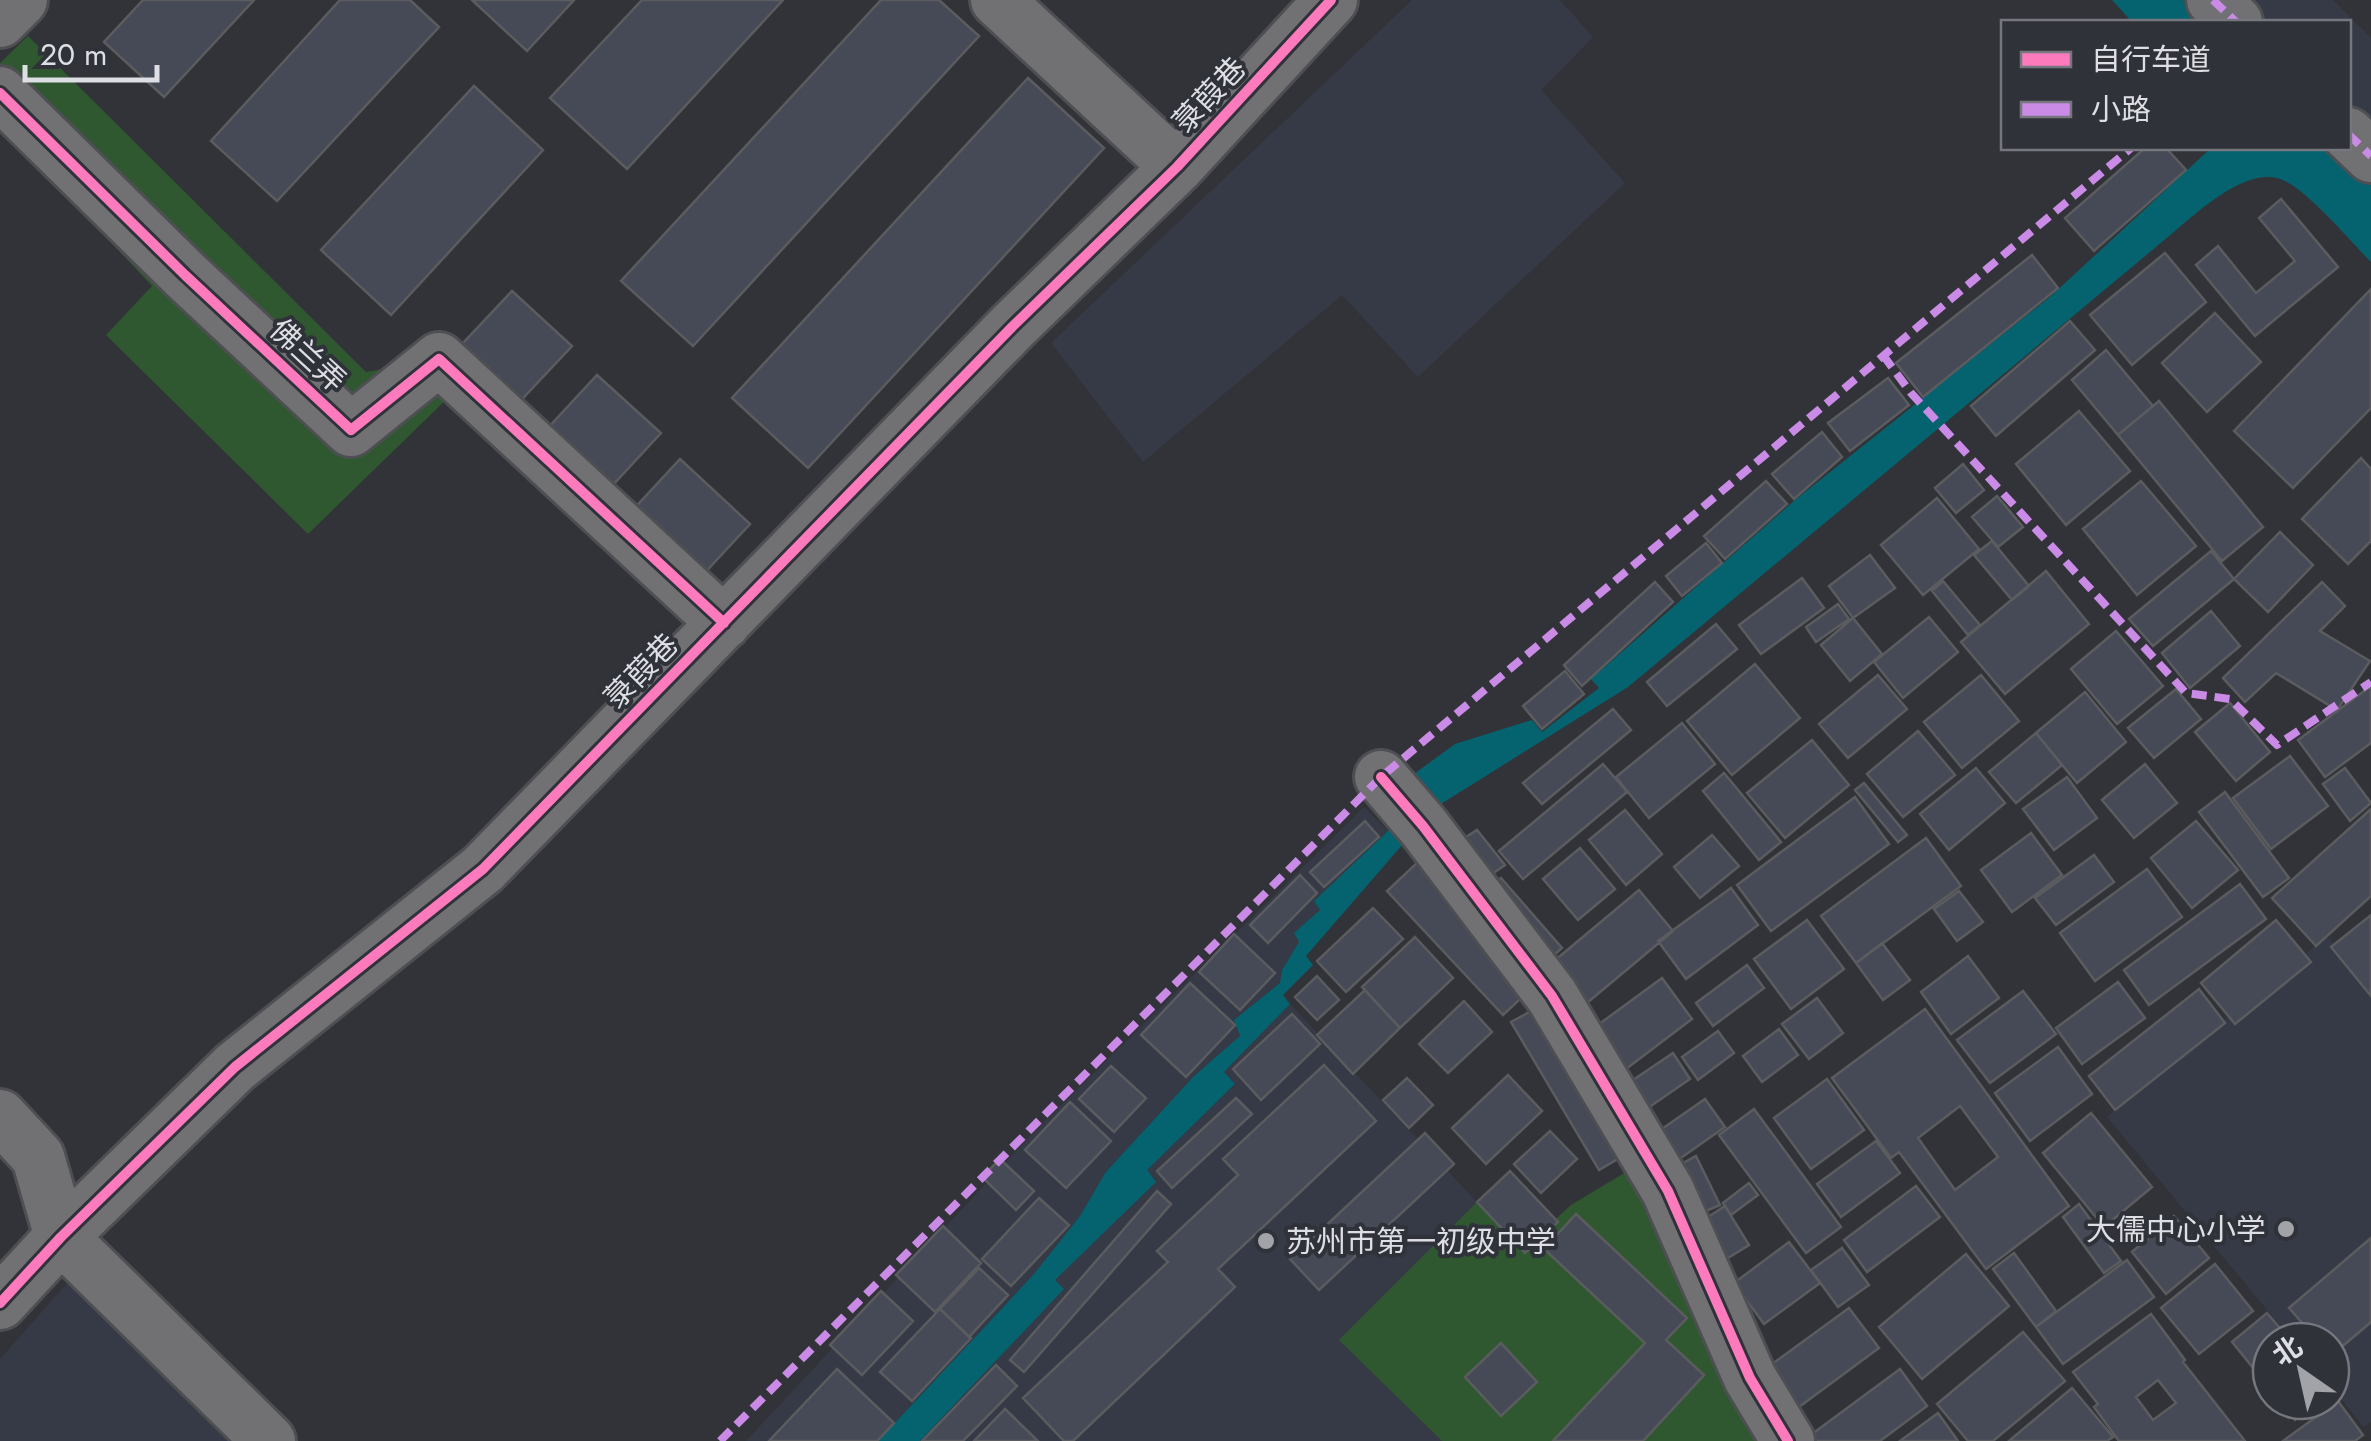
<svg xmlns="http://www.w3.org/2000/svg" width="2371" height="1441" viewBox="0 0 2371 1441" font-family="Jost,'Noto Sans SC',sans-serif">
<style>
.built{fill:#363a46}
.green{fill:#305830}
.water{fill:#056370}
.building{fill:#464956;stroke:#5b5c5f;stroke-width:2.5;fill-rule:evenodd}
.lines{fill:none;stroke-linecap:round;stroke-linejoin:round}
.minor-casing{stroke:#4e4f53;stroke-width:58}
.minor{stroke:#717174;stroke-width:52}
.quiet{stroke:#ca8be6;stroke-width:8;stroke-dasharray:15 8;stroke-linecap:butt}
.cycleway-casing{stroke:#30323a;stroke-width:16}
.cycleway{stroke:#fd7abc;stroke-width:10}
.poi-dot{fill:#a2a3a8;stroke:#30323a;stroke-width:4}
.labels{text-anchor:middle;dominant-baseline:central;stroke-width:8;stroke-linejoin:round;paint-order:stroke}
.street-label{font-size:30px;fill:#dedfe4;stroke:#30323a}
.poi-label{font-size:30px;fill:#dedfe4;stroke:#30323a;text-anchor:end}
</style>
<rect width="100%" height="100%" fill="#323338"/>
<!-- built -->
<path class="built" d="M1412,0H1560L1593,37L1541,90L1625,183L1418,377L1342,295L1143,462L1051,343Z
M2225,0H2333L2371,38V142L2349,120L2348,22H2248Z
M1364,807L1388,831L1314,901L1320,910L1295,933L1299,942L1282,970L1280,983L1234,1020L1240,1036L1194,1076L1105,1173L1080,1216L1034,1274L878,1441H746L1031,1135Z
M2327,936L2371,989V1422L2364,1427L2331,1387V1341H2293L2107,1117Z
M1290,1004L1477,1202L1340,1340L1442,1441H920L1064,1289L1054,1280L1155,1182L1146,1170L1235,1085L1224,1072Z
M78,1271L254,1441H0V1359Z"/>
<!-- green -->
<path class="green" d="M28,36L366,372L429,361L456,390L308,534L106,335L152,286L0,124V63Z
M1641,1163L1761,1441H1442L1339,1340L1477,1202L1522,1250L1571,1205Z"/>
<!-- water -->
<path class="water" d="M2112,0H2187L2206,19L2224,22H2132Z
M2211,148H2334L2371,184V262C2351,242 2305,187 2280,179C2240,166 2186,224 2156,247L1628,687L1433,809L1409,830L1403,844L1306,956L1313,965L1283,995L1290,1004L1224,1072L1235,1084L1147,1170L1156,1182L1055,1280L1064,1289L920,1441H878L1034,1274L1080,1216L1105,1173L1194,1076L1240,1036L1234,1020L1280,983L1282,970L1299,942L1294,933L1320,910L1314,901L1388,831L1387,800L1403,782L1455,744L1532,720L1542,732L1599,688L1591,679L1795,500L2051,296Z"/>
<!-- building -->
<path class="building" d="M143,0H254L164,97L104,42Z
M340,0H410L439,27L277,201L211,141Z
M472,0H574L527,51Z
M642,0H783L627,169L550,98Z
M881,0H939L979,36L693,346L621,281Z
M1028,78L1104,148L808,468L732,398Z
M474,86L543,150L391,315L321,250Z
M2145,148H2166L2186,170L2094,251L2065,218Z
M2281,199L2338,267L2255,336L2196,265L2218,246L2256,293L2295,261L2259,218Z
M2165,253L2206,302L2132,365L2090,315Z
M2032,255L2058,288L1923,397L1896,363Z
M2371,289V408L2293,488L2234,431Z
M512,291L572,346L509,413L449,358Z
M2215,313L2261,362L2207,412L2162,363Z
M2070,321L2095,350L1996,436L1971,406Z
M2106,350L2153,406L2118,435L2072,380Z
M597,375L661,433L598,501L534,443Z
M1888,378L1909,405L1850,451L1828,423Z
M2159,401L2263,527L2222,561L2118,435Z
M2079,411L2130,471L2066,525L2016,464Z
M1822,432L1842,457L1794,499L1772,474Z
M2361,458L2371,469V541L2348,564L2302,519Z
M680,459L750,524L687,592L617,527Z
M1963,464L1984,490L1956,513L1935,488Z
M1766,481L1787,504L1725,559L1704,536Z
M2141,481L2196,546L2137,595L2083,529Z
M1997,496L2023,527L1998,547L1972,517Z
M1937,498L1979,549L1923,595L1881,545Z
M2280,532L2313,565L2268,612L2234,579Z
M1992,541L2029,586L2012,600L1974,555Z
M1706,543L1722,563L1682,596L1666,576Z
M2211,551L2234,579L2153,646L2129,619Z
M1870,555L1895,588L1853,618L1829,586Z
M2046,571L2089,624L2005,694L1961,642Z
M1802,578L1824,608L1761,654L1739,625Z
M1943,581L1980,625L1968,635L1932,591Z
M1655,582L1673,602L1582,686L1564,665Z
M2322,582L2345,606L2320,631L2370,661L2337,710L2276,673L2245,702L2223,678Z
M1838,604L1849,619L1816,642L1806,627Z
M2211,611L2240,646L2190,688L2162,653Z
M1929,617L1958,652L1903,698L1874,662Z
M1853,618L1882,654L1850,681L1821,645Z
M1716,624L1737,649L1667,706L1647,682Z
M2116,631L2163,686L2117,724L2071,669Z
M1755,664L1800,718L1732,775L1687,721Z
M1565,671L1584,694L1542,729L1523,706Z
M1878,675L1907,709L1848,758L1819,724Z
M1981,675L2019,721L1962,768L1924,722Z
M2371,686V743L2325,777L2298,740Z
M2176,689L2201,719L2154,758L2128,728Z
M2085,692L2126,742L2077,783L2036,733Z
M2230,703L2270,752L2236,781L2195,732Z
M1613,709L1631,730L1542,804L1523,783Z
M1682,723L1715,764L1649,818L1616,777Z
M1918,731L1955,775L1903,817L1867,774Z
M2036,733L2062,765L2016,803L1989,772Z
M1812,740L1849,785L1785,838L1747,793Z
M2290,756L2328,806L2271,849L2233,798Z
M1603,764L1627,792L1523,879L1499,851Z
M2145,764L2177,803L2134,838L2102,800Z
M1976,768L2005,803L1949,850L1920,814Z
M2345,768L2371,803L2350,821L2323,784Z
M1724,773L1781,842L1759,860L1703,791Z
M2067,777L2097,818L2054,850L2023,809Z
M1864,783L1907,835L1898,842L1855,790Z
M2225,792L2289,878L2263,897L2199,812Z
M1855,797L1889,844L1771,931L1737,885Z
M2371,809V896L2316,946L2272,898Z
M1625,810L1662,854L1626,885L1589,840Z
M1365,821L1379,837L1324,887L1310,872Z
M2196,821L2238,870L2192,908L2151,858Z
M1477,830L1505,865L1478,884L1454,845Z
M2031,833L2062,875L2012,912L1981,870Z
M1712,835L1739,866L1700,898L1674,867Z
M1926,838L1961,886L1856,963L1821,916Z
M1580,848L1615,889L1578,920L1543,879Z
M2094,855L2114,882L2056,925L2035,898Z
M1419,861L1535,985L1503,1015L1387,891Z
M2147,869L2182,917L2095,981L2060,933Z
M1300,875L1317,893L1268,943L1250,925Z
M1501,878L1562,948L1545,963L1484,892Z
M2240,884L2266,919L2149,1005L2124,970Z
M1731,888L1758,925L1686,979L1658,941Z
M1639,890L1673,931L1581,1008L1547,967Z
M1959,891L1983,922L1957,941L1934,909Z
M1373,908L1403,939L1346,992L1317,961Z
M2371,915V996L2331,947Z
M1807,920L1844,969L1791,1009L1754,959Z
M2276,920L2311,962L2235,1024L2201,983Z
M1234,934L1275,973L1240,1010L1199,972Z
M1415,937L1453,978L1400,1028L1362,987Z
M1882,943L1910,980L1883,1000L1856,963Z
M1968,956L1999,998L1951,1034L1921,992Z
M1747,965L1764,988L1713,1026L1696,1003Z
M1317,976L1339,1000L1317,1020L1295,997Z
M1662,978L1692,1019L1618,1075L1587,1033Z
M2118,982L2145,1018L2082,1064L2056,1028Z
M1190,983L1235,1025L1186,1077L1141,1035Z
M2199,989L2225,1023L2115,1110L2089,1076Z
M1365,990L1400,1028L1353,1074L1317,1035Z
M2023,991L2056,1034L1990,1083L1957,1040Z
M1817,998L1843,1033L1809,1059L1782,1024Z
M1464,1001L1492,1032L1448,1073L1419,1044Z
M1544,1004L1631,1151L1599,1170L1511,1022Z
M1925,1009L2069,1206L1986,1269L1899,1152L1891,1158L1832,1078ZM1960,1106L1998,1157L1955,1190L1918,1138Z
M1292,1014L1320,1044L1261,1100L1233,1069Z
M1779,1029L1798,1055L1762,1082L1743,1056Z
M1718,1031L1734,1053L1698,1080L1682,1057Z
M2058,1047L2092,1094L2030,1141L1995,1093Z
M1673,1053L1690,1079L1645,1110L1627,1084Z
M1324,1065L1376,1121L1218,1269L1235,1287L1073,1441H1064L1023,1398L1168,1262L1157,1251L1238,1175L1223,1159Z
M1111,1066L1146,1098L1114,1132L1079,1099Z
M1508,1075L1542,1111L1486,1164L1452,1128Z
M1407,1078L1433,1105L1409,1128L1383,1100Z
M1827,1079L1864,1130L1811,1169L1774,1118Z
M1236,1098L1252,1114L1172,1188L1157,1171Z
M1705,1099L1725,1127L1675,1162L1656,1133Z
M1070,1102L1111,1141L1066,1188L1025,1150Z
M1754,1109L1841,1227L1806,1253L1719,1135Z
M2091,1113L2152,1187L2104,1227L2043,1153Z
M1550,1131L1577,1159L1541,1193L1514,1164Z
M1425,1133L1454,1164L1319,1290L1290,1259Z
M1876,1141L1900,1173L1841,1217L1817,1184Z
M1696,1156L1720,1205L1699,1214L1676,1167Z
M1000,1159L1034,1191L1016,1210L982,1177Z
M1510,1171L1558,1222L1525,1253L1477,1202Z
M1749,1183L1758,1195L1731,1215L1723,1203Z
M1916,1186L1940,1217L1867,1272L1844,1240Z
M1157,1191L1171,1204L1024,1372L1010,1360Z
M1039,1198L1069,1225L1011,1286L982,1259Z
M2079,1204L2121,1261L2104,1273L2063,1217Z
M1725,1206L1749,1245L1723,1261L1699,1223Z
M1576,1214L1687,1318L1666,1340L1704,1375L1643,1441H1553L1645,1343L1544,1249Z
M2174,1216L2209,1258L2166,1294L2132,1252Z
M943,1226L981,1263L935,1312L896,1275Z
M2371,1238V1322L2331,1356V1341H2318L2289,1308Z
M1789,1242L1820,1283L1764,1324L1734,1283Z
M1842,1248L1869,1285L1838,1307L1811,1270Z
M2014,1253L2056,1311L2036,1327L1993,1269Z
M1966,1254L2009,1306L1922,1379L1879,1327Z
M2127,1260L2154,1297L2063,1364L2036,1327Z
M2215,1264L2253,1311L2199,1354L2161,1308Z
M979,1268L1008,1295L969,1337L940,1309Z
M881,1291L913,1321L862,1375L830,1345Z
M1849,1308L1879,1348L1799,1407L1768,1367Z
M940,1309L971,1338L912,1401L880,1372Z
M2267,1313L2291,1341H2271V1390L2232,1342Z
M2151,1314L2185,1360L2183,1362L2245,1441H2119L2094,1407L2098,1404L2073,1372ZM2158,1380L2176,1403L2153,1420L2136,1397Z
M2023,1332L2065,1381L1993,1441H1968L1937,1404Z
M1501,1343L1537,1382L1501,1416L1465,1377Z
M996,1365L1017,1386L963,1441H922Z
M837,1369L894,1423L877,1441H769Z
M1900,1369L1927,1406L1880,1441H1817L1812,1434Z
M2072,1388L2113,1437L2107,1441H2009Z
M2280,1401H2318L2295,1420Z
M2338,1401L2363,1435L2355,1441H2283Z
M1005,1409L1038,1441H974Z
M1938,1413L1958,1441H1900Z"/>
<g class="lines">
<!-- minor casing -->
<g class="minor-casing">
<path id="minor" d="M997,0L1177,167
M2213,0L2236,22
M0,21L21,0
M0,93L185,275L351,430L439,359L724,623
M2348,134L2371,156
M1381,777L1423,826L1552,996L1668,1191L1750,1378L1788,1441
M0,1116L38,1157L61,1237L269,1441
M0,1303L61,1237L235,1067L483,869L1013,326L1177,167L1331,0"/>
</g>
<!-- minor -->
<use href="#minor" class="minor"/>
<!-- quiet -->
<path class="quiet" d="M2213,0L2236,22
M2348,134L2371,156
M1883,355L1911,393L2186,693L2230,699L2277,745L2371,682
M720,1441L1381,777L2131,148"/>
<!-- cycleway casing -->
<g class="cycleway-casing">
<path id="cycleway" d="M0,93L185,275L351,430L439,359L724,623
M1381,777L1423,826L1552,996L1668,1191L1750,1378L1788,1441
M0,1303L61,1237L235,1067L483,869L1013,326L1177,167L1331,0"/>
</g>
<!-- cycleway -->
<use href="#cycleway" class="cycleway"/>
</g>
<!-- markers -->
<g class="poi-dot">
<circle cx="2286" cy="1229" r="10"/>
<circle cx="1266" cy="1241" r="10"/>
</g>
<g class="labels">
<!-- street labels -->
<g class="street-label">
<text transform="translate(1209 95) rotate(-47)">菉葭巷</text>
<text transform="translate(308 355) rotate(43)">佛兰弄</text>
<text transform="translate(641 671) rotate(-46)">菉葭巷</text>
</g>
<!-- poi labels -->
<g class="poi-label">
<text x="2266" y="1229">大儒中心小学</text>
<text x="1286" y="1241" text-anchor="start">苏州市第一初级中学</text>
</g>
</g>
<!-- legend -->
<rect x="2001" y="20" width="350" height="130" fill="#30323a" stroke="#76777e" stroke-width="2.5"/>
<rect x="2021" y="52" width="50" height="15" fill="#fd7abc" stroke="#76777e" stroke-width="2.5"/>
<text x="2091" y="70" font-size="30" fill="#dedfe4">自行车道</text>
<rect x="2021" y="102" width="50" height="15" fill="#ca8be6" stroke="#76777e" stroke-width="2.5"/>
<text x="2091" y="120" font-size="30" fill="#dedfe4">小路</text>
<!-- north arrow -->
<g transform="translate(2301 1371) rotate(326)"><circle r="48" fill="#30323a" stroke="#76777e" stroke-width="2.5"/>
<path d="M0-8L18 38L0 25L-18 38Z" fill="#a2a3a8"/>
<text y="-15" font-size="28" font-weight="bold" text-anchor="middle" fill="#dedfe4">北</text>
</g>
<!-- scale -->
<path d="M25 65v15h132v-15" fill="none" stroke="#dedfe4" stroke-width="5"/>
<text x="40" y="65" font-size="30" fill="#dedfe4" stroke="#30323a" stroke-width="8" paint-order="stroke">20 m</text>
</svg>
